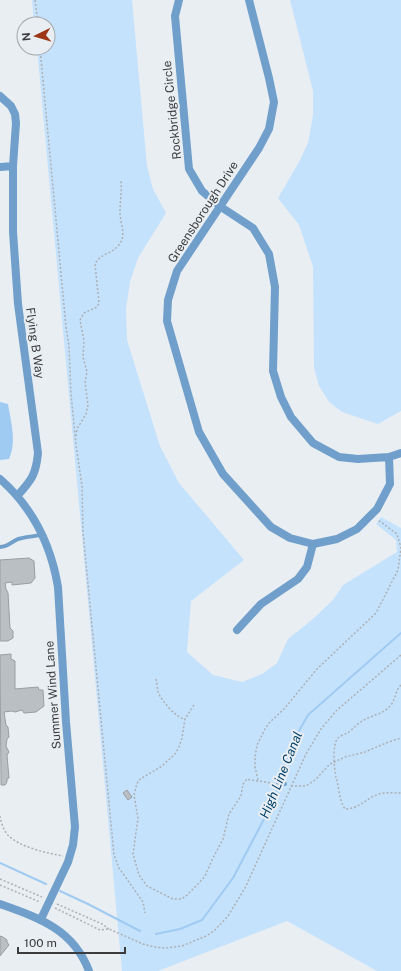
<svg xmlns="http://www.w3.org/2000/svg" width="401" height="971" viewBox="0 0 401 971" font-family="'Public Sans',sans-serif">
<style>
.green{fill:#c5e2fd}
.water{fill:#9fcbf3}
.lines{fill:none;stroke-linecap:round;stroke-linejoin:round}
.stream{stroke:#9fcbf3;stroke-width:2}
.building{fill:#babfc3;stroke:#9a9ea2}
.path{stroke:#acb0b3;stroke-width:1.5;stroke-dasharray:2 2;stroke-linecap:butt}
.service{stroke:#6f9fca;stroke-width:4}
.minor{stroke:#6f9fca;stroke-width:8}
.labels{text-anchor:middle;dominant-baseline:central;stroke-width:4;stroke-linejoin:round;paint-order:stroke}
.street-label{font-size:12px;fill:#3b3c3e;stroke:#e9eef2}
.water-label{font-size:13px;font-style:italic;fill:#04416b;stroke:#e9eef2}
</style>
<rect width="100%" height="100%" fill="#e9eef2"/>
<!-- green -->
<path class="green" d="M32,0H132L147,166L153,189L166,213L138,258L130,282L126,309L127,340L160,446L179,483L244,560L191,601L187,652L213,675L242,682L262,674L277,663L288,639L314,618L333,600L343,585L397,552L396,540L376,524L381,517L401,528V971H377L287,921L158,971H122L37,48H48V24H34Z
M290,0H401V411L378,424L342,412L329,402L319,386L314,368L313,267L299,225L278,198L299,162L308,143L313,115V91Z"/>
<!-- water -->
<path class="water" d="M0,402L8,404C11,422 17,442 9,459L0,460Z"/>
<g class="lines">
<!-- stream -->
<path class="stream" d="M0,863L46,884
M60,891L88,904L140,931
M156,934L180,929L202,920L233,878L274,800L291,745L308,715L401,633"/>
</g>
<!-- building -->
<path class="building" d="M29,558L34,561L35,578L31,583L12,585V582L5,583L6,589L8,593L10,628L13,631V638L8,641H0V560Z
M11,654V659L15,661V689L38,687L39,690H43L44,706L36,712L24,713L22,710L15,712L12,711L4,712L6,725L8,727L9,737L7,739L6,746L9,752L7,755L9,778L7,779V782L5,785H1L0,655Z
M127,790L132,797L128,800L123,793Z
M0,936L3,937L7,940V942L9,945L0,956Z"/>
<g class="lines">
<!-- path -->
<path class="path" d="M35,0L38,24
M40,48L66,327L69,346L71,394L76,445L82,486L83,532L114,855L119,868L143,902L145,913
M76,436L77,429L86,414L88,405L85,382L87,372L83,357L84,341L80,320L84,313L97,307L99,303L95,264C100,254 110,254 117,247C128,237 120,224 120,212C120,201 122,191 121,180
M156,679C157,683 157,688 158,692C161,700 176,718 185,719
M401,685C395,690 396,700 390,706C385,713 373,715 366,719C359,722 355,727 349,732C346,734 341,735 338,738C332,744 334,769 336,777C339,787 339,800 345,809C360,809 366,798 379,794C386,792 394,793 401,793
M194,705L185,719L182,738L179,747L175,754L162,766L142,778L138,781L136,787L134,795L138,818L133,854L139,875L147,886L173,899H180L185,897L200,882L205,876L212,860L223,839L229,814L241,796L243,784L247,779L250,780L280,784
M258,780L255,767V757L257,745L265,729L269,723L284,709L317,669L376,613L398,570L401,548L397,534L378,520
M291,786H306L315,780L330,764L345,757L365,752L386,743L401,738
M0,816C1,822 3,829 7,834C18,847 47,853 63,856
M0,879L42,897
M0,885L40,902
M57,904L102,924L109,929
M55,908L100,930L109,929L143,944L154,947L165,948L182,946L206,936L214,931L228,916L245,888L306,754L321,729L336,711L401,655"/>
<!-- service -->
<path class="service" d="M0,547C8,547 11,542 18,539C26,537 34,536 41,535
M284,784H285"/>
<!-- minor -->
<path class="minor" d="M179,0L175,16L189,169L202,191L221,207L253,228L269,254L275,287L273,371L281,397L291,417L313,443L339,457L358,459L389,457L401,453
M249,0L269,78L274,102L269,129L259,148L177,271L168,300L167,321L199,432L223,474L271,527L290,538L313,544L337,539L357,529L377,509L390,484L389,457
M0,96L11,106L15,114L16,123L13,166V232L18,304L38,453C36,474 32,480 17,496
M0,167L13,166
M0,479C32,507 51,545 58,587L66,722L75,827L73,845L68,862L41,919
M237,630L261,604L298,579L307,567L313,544
M0,904C39,918 73,929 89,971"/>
</g>
<g class="labels">
<!-- street labels -->
<g class="street-label">
<text transform="translate(172 110) rotate(-96)">Rockbridge Circle</text>
<text transform="translate(203 212) rotate(-57)">Greensborough Drive</text>
<text transform="translate(35 343) rotate(82)">Flying B Way</text>
<text transform="translate(53 695) rotate(-94)">Summer Wind Lane</text>
</g>
<!-- water labels -->
<g class="water-label">
<text transform="translate(281 775) rotate(-68)">High Line Canal</text>
</g>
</g>
<!-- north arrow -->
<g transform="translate(36 36) rotate(265)"><circle r="19" fill="#e9eef2" stroke="#a3a7aa"/>
<path d="M0-3L7 15L0 10L-7 15Z" fill="#9d3518"/>
<text y="-6" font-size="11" font-weight="bold" text-anchor="middle" fill="#3b3c3e">N</text>
</g>
<!-- scale -->
<path d="M18 947v6h107v-6" fill="none" stroke="#3b3c3e" stroke-width="2"/>
<text x="24" y="947" font-size="12" fill="#3b3c3e" stroke="#e9eef2" stroke-width="3" paint-order="stroke">100 m</text>
</svg>
